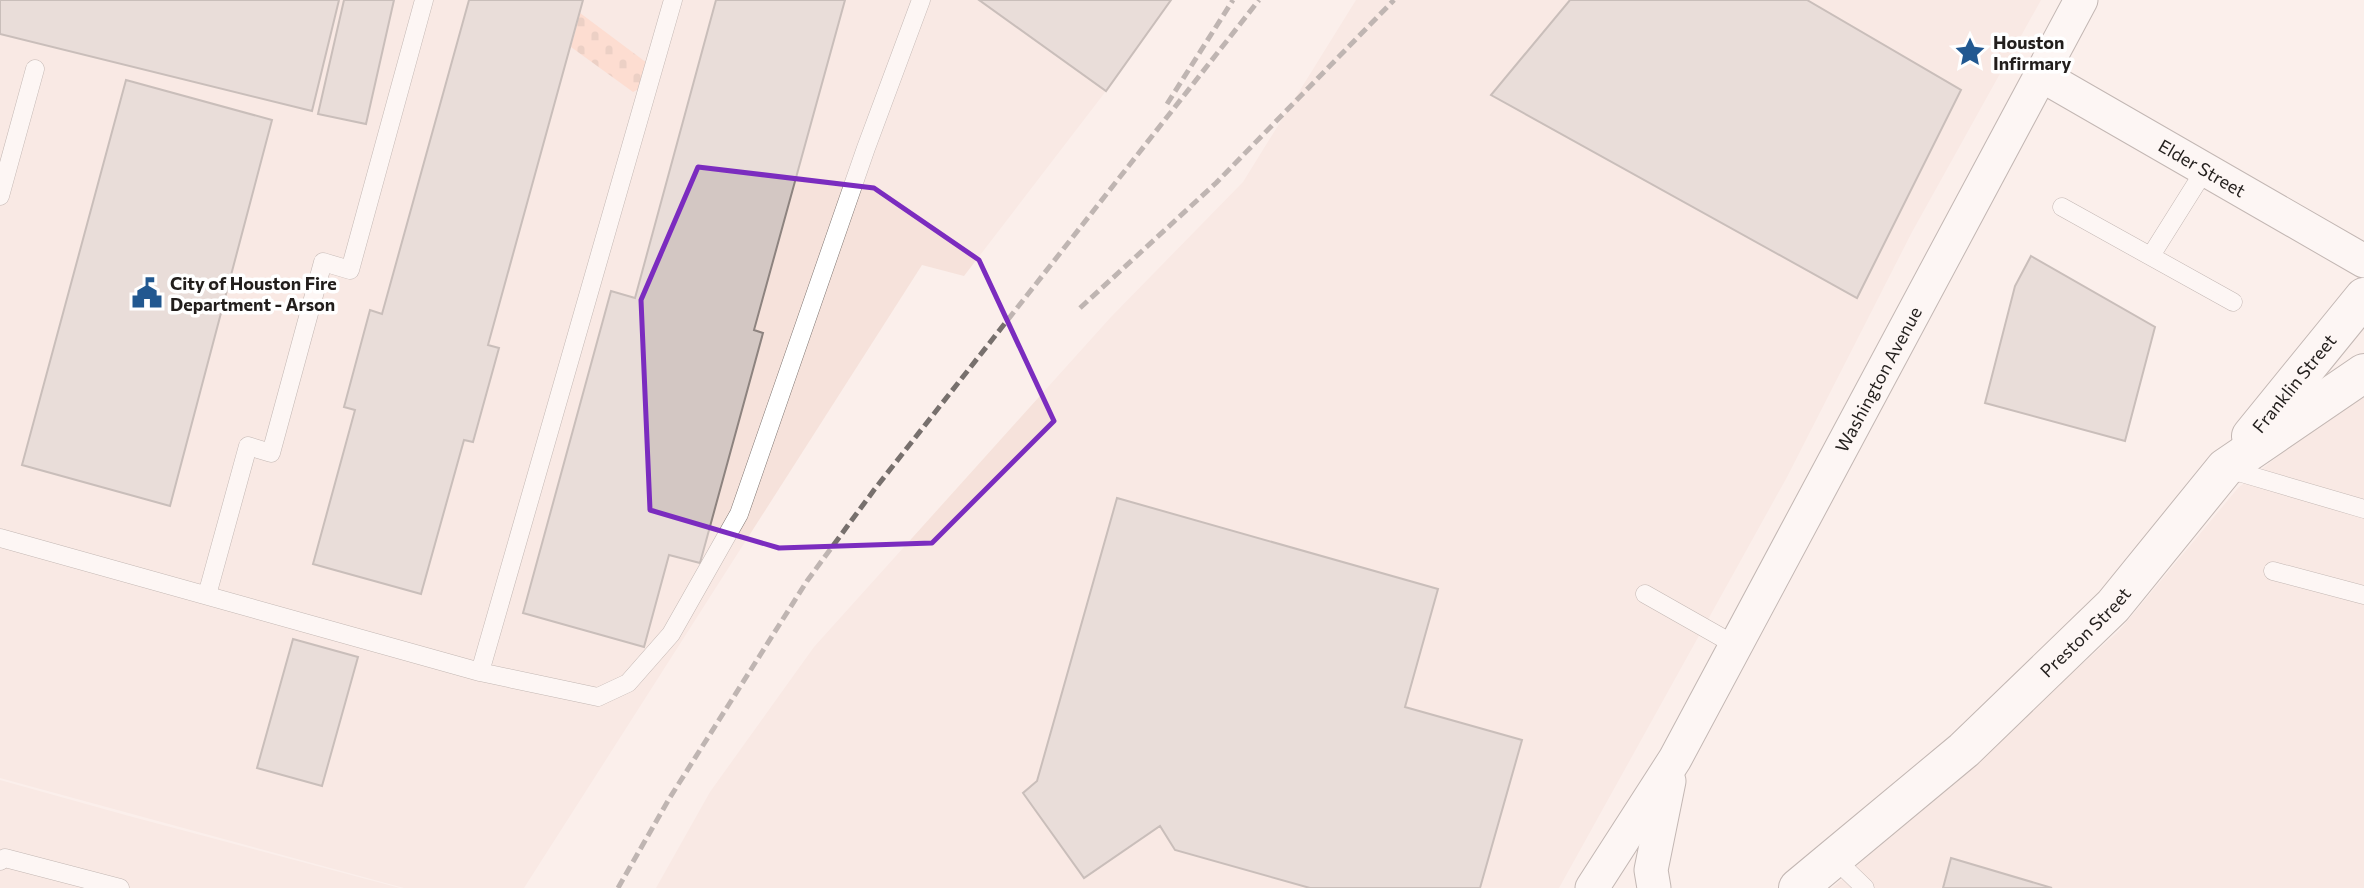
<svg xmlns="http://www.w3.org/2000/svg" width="2364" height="888" viewBox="0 0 2364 888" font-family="Commissioner,sans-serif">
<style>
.built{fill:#f6e2db}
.cemetery{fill:url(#cemetery-stones)}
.building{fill:#d3c7c3;stroke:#8d837f;stroke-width:2}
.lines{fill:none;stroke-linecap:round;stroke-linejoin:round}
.lane-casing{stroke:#7e7470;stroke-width:19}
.street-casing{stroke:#7e7470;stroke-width:35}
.secondary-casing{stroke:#7e7470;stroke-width:40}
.lane{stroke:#fff;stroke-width:18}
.street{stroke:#fff;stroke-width:33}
.secondary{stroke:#fff;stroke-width:38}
.rail{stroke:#77706d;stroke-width:5;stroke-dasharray:10 5;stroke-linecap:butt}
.marked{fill:none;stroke:#7b2cbf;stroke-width:5;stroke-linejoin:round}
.labels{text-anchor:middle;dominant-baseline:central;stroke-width:7;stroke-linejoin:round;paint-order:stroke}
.poi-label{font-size:18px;font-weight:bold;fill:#221e1c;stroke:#fff;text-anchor:start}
.street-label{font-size:18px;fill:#221e1c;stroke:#fff}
</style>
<defs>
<pattern id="cemetery-stones" width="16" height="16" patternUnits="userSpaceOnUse" patternTransform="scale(1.75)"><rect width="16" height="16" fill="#fec7b2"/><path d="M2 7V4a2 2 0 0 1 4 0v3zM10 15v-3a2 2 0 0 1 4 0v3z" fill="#d9aa98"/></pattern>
</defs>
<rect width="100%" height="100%" fill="#fbefeb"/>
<!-- built -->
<path class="built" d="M0,0H1171L1106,91L964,276L922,265L524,888H404L0,778Z
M1356,0H2041L1912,232L1787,477L1559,888H656L710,792L814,647L1111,317L1243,182Z
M2364,388V888H1832L2119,631L2238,488Z
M0,780L129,816L400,888H0Z"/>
<!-- cemetery -->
<path class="cemetery" d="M580,13L651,66L639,89L633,92L571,47Z"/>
<!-- building -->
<path class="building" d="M0,0H339L312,111L0,34Z
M344,0H394L366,124L318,114Z
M469,0H583L488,345L499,348L473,442L464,440L421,594L313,564L355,410L344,407L370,310L382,314Z
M716,0H845L754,330L763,333L700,563L669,555L644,647L523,613L611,291L635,298Z
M979,0H1171L1106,91Z
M1570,0H1807L1961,90L1857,298L1491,95Z
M126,80L272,120L170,506L22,465Z
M2031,256L2155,327L2125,441L1985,403L2015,286Z
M1117,498L1438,589L1405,707L1522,740L1480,888H1310L1175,850L1160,826L1084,878L1023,793L1037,781Z
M293,639L358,657L322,786L257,768Z
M1951,858L2052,888H1943Z"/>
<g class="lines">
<!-- lane casing -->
<g class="lane-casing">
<path id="lane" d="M0,196L35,69
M2062,207L2233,302
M2152,254L2206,168
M2228,469L2364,509
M0,538L480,672L673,0
M2273,571L2364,595
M1645,594L1735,645
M207,595L248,446L271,453L323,262L350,270L424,0
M480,672L598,697L628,683L671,634L739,514L866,148L921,0
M1834,858L1865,888
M0,861L5,858L120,888"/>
</g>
<!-- street casing -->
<g class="street-casing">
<g id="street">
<path id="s1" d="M2041,75L2364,261"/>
<path id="s2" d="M1592,888L1675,759L2081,0"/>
<path d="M1654,888L1651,870L1669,781"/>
</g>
</g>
<!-- secondary casing -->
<g class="secondary-casing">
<g id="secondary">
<path id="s3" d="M2251,436L2364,297"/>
<path id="s4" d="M1798,888L1964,750L2113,606L2225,468L2364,373"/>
</g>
</g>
<!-- lane -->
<use href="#lane" class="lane"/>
<!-- street -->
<use href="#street" class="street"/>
<!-- secondary -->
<use href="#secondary" class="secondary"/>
<!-- rail -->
<path class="rail" d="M1167,104L1233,0
M1080,308L1216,183L1394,0
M618,888L669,799L807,581L874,490L1259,0"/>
</g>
<!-- marked area -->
<path d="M0 0H2364V888H0ZM698,167L874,188L979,260L1054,421L932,543L779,548L650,510L641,300Z" fill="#fbefeb" fill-opacity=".55" fill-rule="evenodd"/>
<path class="marked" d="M698,167L874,188L979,260L1054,421L932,543L779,548L650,510L641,300Z"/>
<!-- icons -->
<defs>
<g id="sight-bare" transform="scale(2.415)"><path d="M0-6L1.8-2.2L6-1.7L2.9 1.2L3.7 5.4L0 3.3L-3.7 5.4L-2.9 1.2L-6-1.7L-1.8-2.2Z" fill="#225890" stroke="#fff" stroke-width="2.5" paint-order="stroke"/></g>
<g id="civic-bare" transform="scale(2.415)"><path d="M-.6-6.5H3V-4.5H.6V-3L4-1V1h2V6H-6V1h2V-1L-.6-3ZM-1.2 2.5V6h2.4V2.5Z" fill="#225890" stroke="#fff" stroke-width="2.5" paint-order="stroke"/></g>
</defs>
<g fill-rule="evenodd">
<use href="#sight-bare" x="1970" y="52"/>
<use href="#civic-bare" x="147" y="293"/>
</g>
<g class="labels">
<!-- poi labels -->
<g class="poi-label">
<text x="1993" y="42">Houston<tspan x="1993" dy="21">Infirmary</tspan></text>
<text x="170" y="283">City of Houston Fire<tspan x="170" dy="21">Department - Arson</tspan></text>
</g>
<!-- street labels -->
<g class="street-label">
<text stroke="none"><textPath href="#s1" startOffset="186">Elder Street</textPath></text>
<text stroke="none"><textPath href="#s2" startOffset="584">Washington Avenue</textPath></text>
<text stroke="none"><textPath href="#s3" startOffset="68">Franklin Street</textPath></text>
<text stroke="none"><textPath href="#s4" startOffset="385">Preston Street</textPath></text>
</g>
</g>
</svg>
